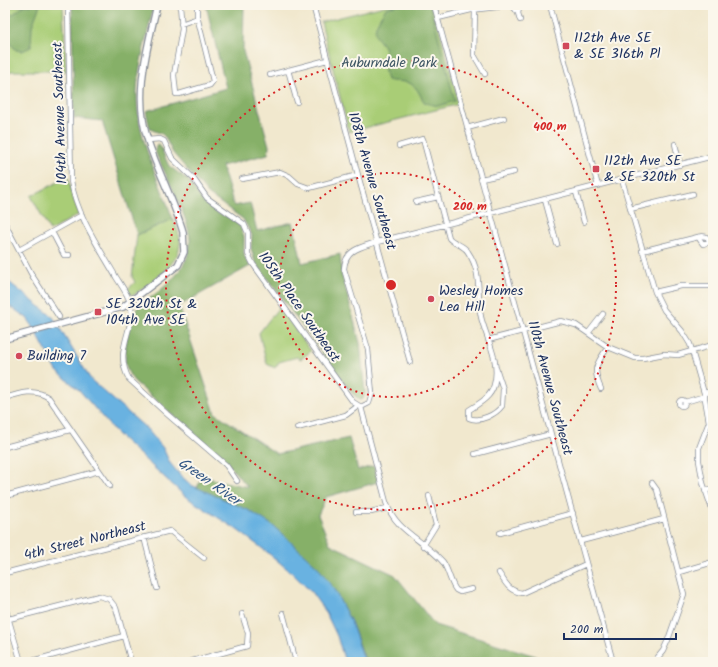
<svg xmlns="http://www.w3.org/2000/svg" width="718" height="667" viewBox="0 0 718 667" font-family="Kalam,sans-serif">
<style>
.green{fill:#a9cd76;stroke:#627e6a}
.forest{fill:#86b067;stroke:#507062}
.water{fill:#69b2e1;stroke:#4270a0}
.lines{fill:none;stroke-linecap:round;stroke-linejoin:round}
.minor-casing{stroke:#868c96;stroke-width:6}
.major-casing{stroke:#868c96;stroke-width:8}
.minor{stroke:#fff;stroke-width:4.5}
.major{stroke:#fff;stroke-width:5.5}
.ring{fill:none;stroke:#d62828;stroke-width:2;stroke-dasharray:2 4}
.poi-dot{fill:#d1495b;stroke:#fbf7ec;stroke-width:1.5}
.labels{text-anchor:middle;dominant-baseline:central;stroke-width:4;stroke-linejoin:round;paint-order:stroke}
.poi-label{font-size:14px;fill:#1b2f5e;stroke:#fbf7ec;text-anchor:start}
.park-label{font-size:14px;fill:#3e5664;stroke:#fbf7ec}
.street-label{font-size:14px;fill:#1b2f5e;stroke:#fbf7ec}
.water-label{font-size:15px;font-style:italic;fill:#325685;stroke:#fbf7ec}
.centre{fill:#d62828;stroke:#fbf7ec;stroke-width:2}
.ring-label{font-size:12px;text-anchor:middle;font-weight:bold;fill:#d62828;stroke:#fbf7ec;stroke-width:4;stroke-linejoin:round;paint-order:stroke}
</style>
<rect width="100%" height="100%" fill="#fbf7ec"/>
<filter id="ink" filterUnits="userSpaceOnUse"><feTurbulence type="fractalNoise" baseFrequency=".025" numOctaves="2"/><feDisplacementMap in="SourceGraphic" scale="8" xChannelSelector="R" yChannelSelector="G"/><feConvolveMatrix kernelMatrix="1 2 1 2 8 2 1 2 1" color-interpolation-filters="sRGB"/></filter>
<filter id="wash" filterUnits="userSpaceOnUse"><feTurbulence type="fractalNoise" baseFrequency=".012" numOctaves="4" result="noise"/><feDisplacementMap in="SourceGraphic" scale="16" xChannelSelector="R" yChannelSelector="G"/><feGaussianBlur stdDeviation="0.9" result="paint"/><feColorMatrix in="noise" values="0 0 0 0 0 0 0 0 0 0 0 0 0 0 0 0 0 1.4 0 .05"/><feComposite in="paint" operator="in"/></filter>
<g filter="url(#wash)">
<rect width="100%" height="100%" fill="#f1e8ce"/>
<!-- green -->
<path class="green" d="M25,5H63L66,71H12L5,74V8Z
M388,5H433L459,104L349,132L321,22Z
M68,177L72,195L79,214L50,231L31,196Z
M173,219C175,225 179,233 180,239C182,265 151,281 134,295L130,294L127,290L135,282L132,277L137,235Z
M279,307L311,351L301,359L297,357L279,362L275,368L267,364L259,333Z"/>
<!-- forest -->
<path class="forest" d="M25,5H40L32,26L31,47L22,51L16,50L5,37V13L13,14Z
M72,5H154C148,33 138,64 137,92C136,136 158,178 173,219L137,235L102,121L74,118Z
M206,5H244L243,51L269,146L268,154L222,166L234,206L250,203L257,231L293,222L302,263L340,254L342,275L360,343L365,393L363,399L360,400L353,394L255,262L251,248L252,235L243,219L208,194L173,153L165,137L162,134L150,129L146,111L226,88Z
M399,5H430L455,101L438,106L425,103C421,98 419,91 415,87C408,79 396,83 387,80C383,69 385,63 385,52C385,46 381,43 378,39C370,30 381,16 386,8Z
M157,144H159L169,166L188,180L204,203L217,213L233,219L240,226L244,236V255L250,266L179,306L215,413L277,454L349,438L358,470L374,466L378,482L326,497L318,515L330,544L395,575L435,625L555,662H366L351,622L334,590L227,506L236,503L214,496L197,488L202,477L248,487L225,461L134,381C130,376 127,371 126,365C123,353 129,318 137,308C140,305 146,302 149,299C167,285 188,269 190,244C192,224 166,176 157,156L155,150Z"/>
<!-- water -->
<path class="water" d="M5,279L53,317L91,380L147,429L163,448L170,463L180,475L191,485L248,510L272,525L318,567L335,591L351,622L365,662H345L337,636L326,613L312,593L292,573L267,552L236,529L186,497L116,433L80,391L57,371L32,325L27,318L5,303Z"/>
</g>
<g filter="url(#ink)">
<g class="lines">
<!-- minor casing -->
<g class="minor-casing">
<path id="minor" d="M68,5L71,181C77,216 99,247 116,277C121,285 127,293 130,302C138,326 112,349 129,379L167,414L226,465L237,481
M180,5L182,29L174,75L176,94H179L210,85L213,81L197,16V5
M313,5L358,175L410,362
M434,5C493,224 554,443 613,662
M512,5L518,13L520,5
M550,5L598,186
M475,10L474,55L485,74
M518,13L520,20
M438,18L471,10L514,5
M181,24L198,18
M288,70L297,102
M270,75L327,60
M467,128L504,118
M148,140L160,139L164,141L172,158L193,178L207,198L244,224L248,233V254L253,264L353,402L361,407
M675,144L680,165
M399,146L423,139L449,238C454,244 464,245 468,252C483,274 476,294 481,317C486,338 501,362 494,385C491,397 480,403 469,410V418C480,423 496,414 502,406L503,389L496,368
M242,179L280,172L289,176L298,184L309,188L358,175
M481,179L514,172
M622,180L655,292L664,310L682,331L690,344L704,393L709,422L699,448V461L703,483L713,512
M576,192L584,222
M545,200L557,244
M416,202L438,197
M630,209L693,194
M5,224L33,277L59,317
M52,232L64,255H69
M19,250L82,215
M642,251L698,237C701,236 704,235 708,238L709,242L703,244L698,237
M655,292L681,286H713
M589,332L603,314
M488,340L561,321L576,325L608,347L635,358H643L664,354L678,355L713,345
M601,389C592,369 596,364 608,347
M704,393L713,391
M5,398C20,393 35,388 49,398L110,486
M679 403a3 3 0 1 1 6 0a3 3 0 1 1-6 0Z
M685,402L705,396
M361,407L369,403L372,393L368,349L344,269C345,249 362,247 377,242L713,156
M361,407L386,502C395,531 424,540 443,562C449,571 450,582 456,590L460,592L472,589
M297,428L346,415L358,406
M5,447L70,430
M475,454L551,434
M652,483L657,490L684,594L668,640L663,651L654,662
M705,491L713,488
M5,496L99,471
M356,512H371L387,508
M500,533L573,513
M144,537L157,588
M581,541L664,519
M423,546L436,525L429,496
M679,572L713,562
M5,573L170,531L204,558
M499,573C506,584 509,591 522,593L586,564
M5,607L21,662
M283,613L296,662
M9,619L99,596L109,599L116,608L131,662
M216,654L218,662
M28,662L124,636
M189,662L247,646L248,633L242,614"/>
</g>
<!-- major casing -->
<g class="major-casing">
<path id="major" d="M5,339L123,307L178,265L184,252L183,232C174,201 158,172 148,141C133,95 147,50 157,5"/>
</g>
<!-- minor -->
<use href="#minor" class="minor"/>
<!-- major -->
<use href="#major" class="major"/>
</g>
</g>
<!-- distance rings -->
<g class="ring">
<circle cx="391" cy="285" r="112"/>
<circle cx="391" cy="285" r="225"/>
</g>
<!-- markers -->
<g class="poi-dot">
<rect x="562" y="42" width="8" height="8" rx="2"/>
<rect x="592" y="165" width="8" height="8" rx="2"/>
<circle cx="431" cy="299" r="4"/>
<rect x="94" y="308" width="8" height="8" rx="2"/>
<circle cx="19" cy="356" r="4"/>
</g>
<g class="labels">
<!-- poi labels -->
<g class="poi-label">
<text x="574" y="38">112th Ave SE<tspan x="574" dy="16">&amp; SE 316th Pl</tspan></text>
<text x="604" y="161">112th Ave SE<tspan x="604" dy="16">&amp; SE 320th St</tspan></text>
<text x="439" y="291">Wesley Homes<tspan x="439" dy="16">Lea Hill</tspan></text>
<text x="106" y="304">SE 320th St &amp;<tspan x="106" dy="16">104th Ave SE</tspan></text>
<text x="27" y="356">Building 7</text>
</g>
<!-- park labels -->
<g class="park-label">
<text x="389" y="63">Auburndale Park</text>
</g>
<!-- street labels -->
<g class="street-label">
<text transform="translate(60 113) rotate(-92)">104th Avenue Southeast</text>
<text transform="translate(372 181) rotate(74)">108th Avenue Southeast</text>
<text transform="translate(299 307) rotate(55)">105th Place Southeast</text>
<text transform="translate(550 388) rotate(75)">110th Avenue Southeast</text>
<text transform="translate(85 541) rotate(-14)">4th Street Northeast</text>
</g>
<!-- water labels -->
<g class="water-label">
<text transform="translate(209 482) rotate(35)">Green River</text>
</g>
</g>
<circle cx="391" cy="285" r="6" class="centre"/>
<g class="ring-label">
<text x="550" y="130">400 m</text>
<text x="470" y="210">200 m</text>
</g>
<!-- margin -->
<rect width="718" height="667" fill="none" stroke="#fbf7ec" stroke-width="20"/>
<!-- scale -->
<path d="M564 633v6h112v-6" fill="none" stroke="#1b2f5e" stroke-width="2"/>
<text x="570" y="633" font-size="12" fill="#1b2f5e" stroke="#fbf7ec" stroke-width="3" paint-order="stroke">200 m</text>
</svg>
